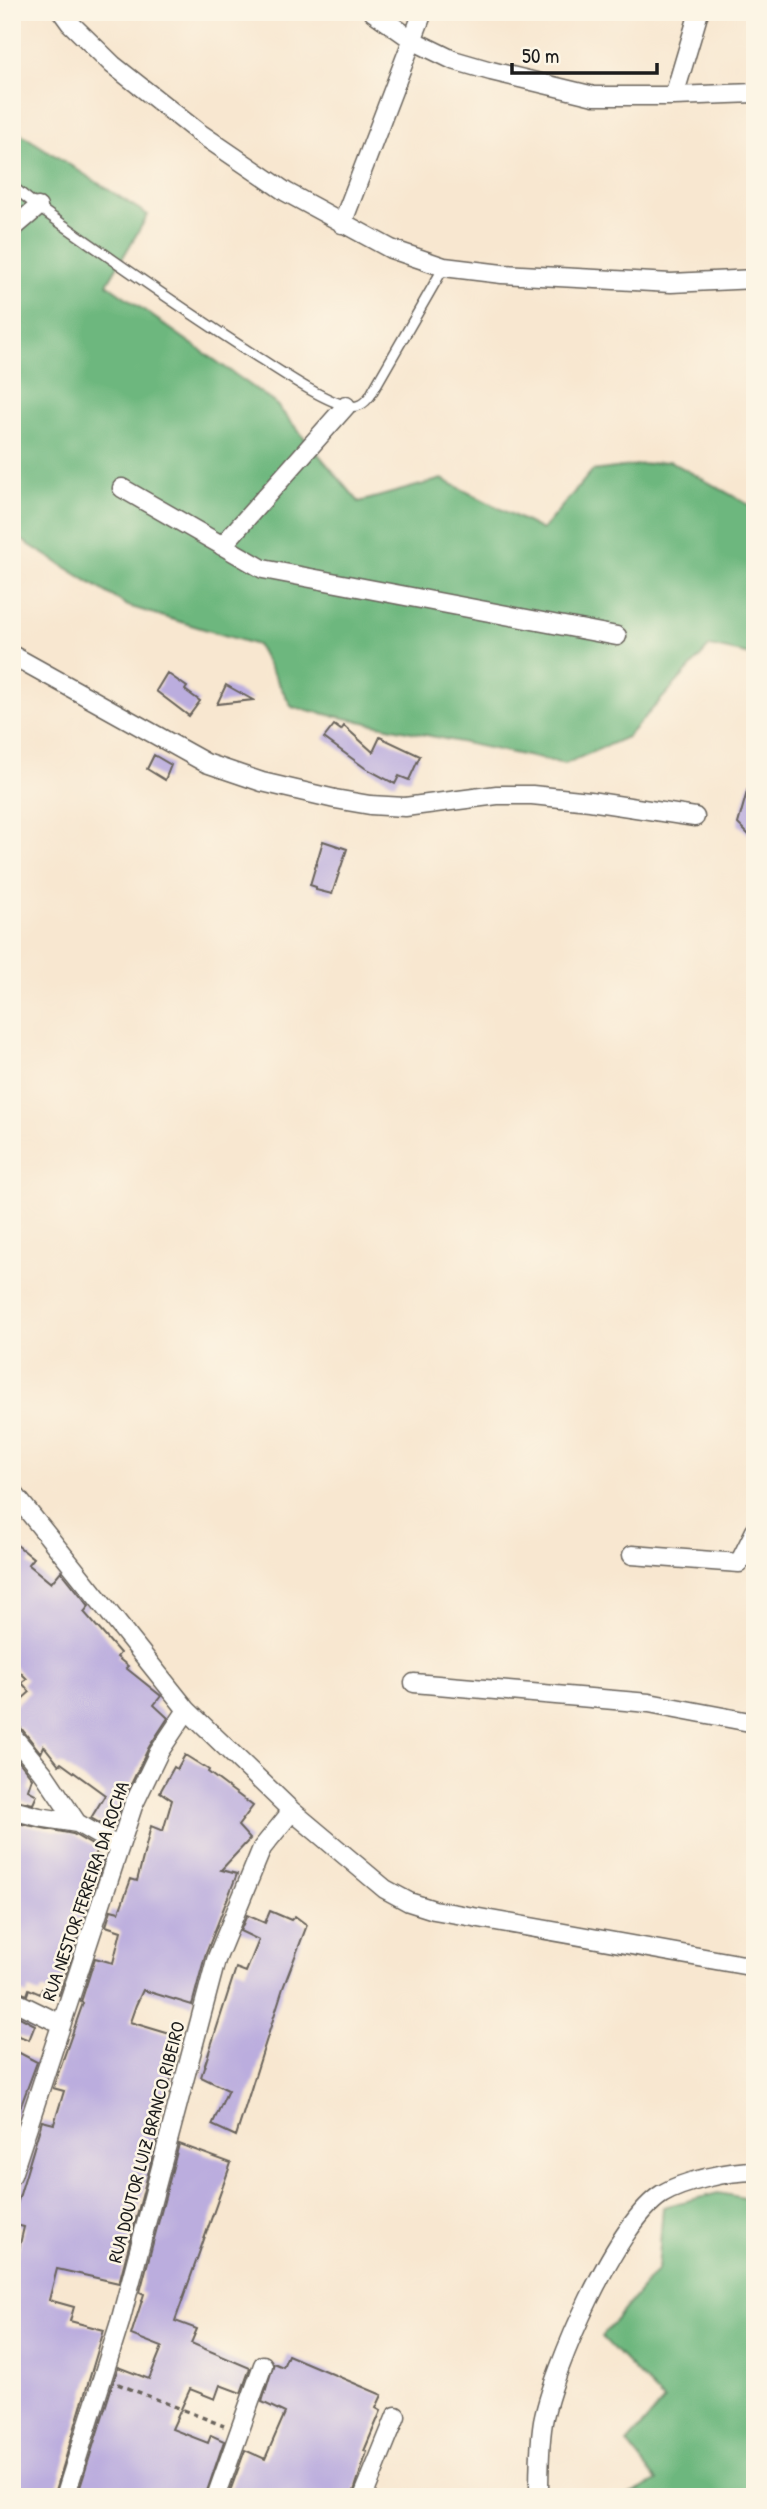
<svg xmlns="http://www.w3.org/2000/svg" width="767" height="2509" viewBox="0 0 767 2509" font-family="'Patrick Hand',sans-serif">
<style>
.forest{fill:#6db77e;stroke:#446a4d;stroke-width:2}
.building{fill:#bbadde}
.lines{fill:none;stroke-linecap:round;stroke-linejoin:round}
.service-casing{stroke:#69635b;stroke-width:12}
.minor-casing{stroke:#69635b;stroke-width:21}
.path{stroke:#69635b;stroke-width:3.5;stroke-dasharray:5 5;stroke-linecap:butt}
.service{stroke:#fff;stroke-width:9}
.minor{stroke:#fff;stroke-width:18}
.labels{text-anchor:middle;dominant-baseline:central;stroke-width:5;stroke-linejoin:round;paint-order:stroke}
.street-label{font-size:19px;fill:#1c1c1c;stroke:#fcf5e5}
</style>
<rect width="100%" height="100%" fill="#fcf5e5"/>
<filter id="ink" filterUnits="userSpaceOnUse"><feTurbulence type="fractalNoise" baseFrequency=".0143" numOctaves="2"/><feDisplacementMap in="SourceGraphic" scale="14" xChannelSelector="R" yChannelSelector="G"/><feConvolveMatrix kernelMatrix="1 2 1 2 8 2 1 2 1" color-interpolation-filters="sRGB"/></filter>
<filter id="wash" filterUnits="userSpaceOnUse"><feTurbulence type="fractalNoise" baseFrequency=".00686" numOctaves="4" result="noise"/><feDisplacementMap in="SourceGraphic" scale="28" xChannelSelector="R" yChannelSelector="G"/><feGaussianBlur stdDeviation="1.57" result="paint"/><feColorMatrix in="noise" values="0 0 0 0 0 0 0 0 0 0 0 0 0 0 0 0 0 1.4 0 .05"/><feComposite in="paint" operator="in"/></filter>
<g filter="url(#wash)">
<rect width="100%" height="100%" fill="#f8e7d0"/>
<!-- forest -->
<path class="forest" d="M12,128L148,215L107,284L274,402L359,502L442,479L542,530L592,471L670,461L755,508V656L710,646L627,737L565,764L292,707L257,645L128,606L12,534Z
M718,2193L755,2200V2497H625L657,2481L627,2443L664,2401L602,2337L658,2269L663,2207Z"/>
<g id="blocks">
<!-- building -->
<path class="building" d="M167,673L187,687L185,690L200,701L189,716L156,691Z
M226,685L253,700L217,704Z
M334,725L341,730L344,726L373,752L380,737L420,756L409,780L399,776L395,784L365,768L324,738Z
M154,755L171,765L165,780L147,769Z
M750,781H755V841L738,824Z
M323,841L347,849L332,894L316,890V887L310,885Z
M12,1541L33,1558L28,1564L51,1583L61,1571L89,1606L84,1612L120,1653L117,1657L128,1666L126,1668L161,1696L154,1705L168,1718L149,1747L123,1801L114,1826L107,1822L105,1826L91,1818L105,1795L61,1763L59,1765L44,1746L41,1753L21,1728L12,1724V1708L30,1692L22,1683L27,1679L12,1664Z
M12,1753L32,1778L28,1790L37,1795L33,1804L12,1799Z
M185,1755L209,1770L208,1772L253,1806L238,1826L250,1839L221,1870L237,1874L205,1956L192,2005L143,1990L136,2005L130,2022L180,2037L175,2053L178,2054L154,2135L158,2136L119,2283L57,2269L49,2300L74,2307L70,2321L104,2330L54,2497H12V2256L17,2257L24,2227L12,2224V2221L42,2121L54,2124L64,2091L53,2088L83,2003L81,2002L95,1958L113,1963L121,1931L106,1926L111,1910L119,1912L131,1879L137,1881L151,1826L163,1831L172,1800L160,1792L174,1767L177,1769Z
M12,1822L73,1834L97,1848L95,1854L104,1858L59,1995L42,1989L40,1994L29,1989L27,1995L12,1989Z
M270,1911L291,1920L295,1916L307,1925L283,1988L236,2136L212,2125L228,2090L201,2077L236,1968L246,1972L259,1940L240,1931L247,1915L265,1923Z
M12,2013L35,2025L29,2040L12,2033Z
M12,2049L37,2062L15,2122H12Z
M179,2144L231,2163L175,2321L197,2329L191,2343L250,2368L241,2393L220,2385L215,2399L190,2389L172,2429L208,2443L211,2435L224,2441L205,2497H77L118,2367L149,2379L162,2347L131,2335L144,2294L140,2292Z
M288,2355L382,2395L376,2408L381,2411L364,2451L367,2452L352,2497H228L245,2450L265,2459L285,2413L262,2402L274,2363L283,2367Z"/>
</g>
</g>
<g filter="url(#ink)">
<use href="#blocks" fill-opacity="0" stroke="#69635b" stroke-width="2"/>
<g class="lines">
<!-- service casing -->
<g class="service-casing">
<path id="service" d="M12,186L38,207C111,259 184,310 259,358C280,371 325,402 348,406C358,408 364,404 370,396L444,267"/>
</g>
<!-- minor casing -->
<g class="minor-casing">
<path id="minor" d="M62,12L70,23L113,65L198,132L286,192L391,249L444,267L502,274L671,283L755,279
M373,12L414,41L453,60L491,71L594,96H674L699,12
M674,96L755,93
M342,224L423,12
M12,229L38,207
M122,488L263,569L617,636
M222,546L346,406
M12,655L206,763L262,782L335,799L370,805L405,807L497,795H532L590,801L695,817
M12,1491L187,1710L292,1811L385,1889L409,1902L434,1910L755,1967
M632,1555L739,1563L755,1531
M414,1683L649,1703L755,1723
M12,1735L44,1774L77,1823L119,1847
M12,1810L39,1817L77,1823
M12,2000L61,2024
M12,2175L133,1806L159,1752L187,1710
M65,2497L120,2322L216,1960L262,1848L292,1811
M216,2497L263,2365
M363,2497L396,2416
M539,2497C539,2472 539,2447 543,2422C553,2369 616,2223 662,2194C684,2181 729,2171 755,2171"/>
</g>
<!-- path -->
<path class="path" d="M118,2384L224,2426"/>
<!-- service -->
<use href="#service" class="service"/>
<!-- minor -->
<use href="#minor" class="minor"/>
</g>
</g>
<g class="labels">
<!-- street labels -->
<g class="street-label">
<text transform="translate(85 1891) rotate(-71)">RUA NESTOR FERREIRA DA ROCHA</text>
<text transform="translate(146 2142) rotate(-75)">RUA DOUTOR LUIZ BRANCO RIBEIRO</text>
</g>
</g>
<!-- margin -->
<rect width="767" height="2509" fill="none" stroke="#fcf5e5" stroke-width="42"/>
<!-- scale -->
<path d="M512 63v10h145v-10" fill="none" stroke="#1c1c1c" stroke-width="3.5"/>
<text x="522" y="63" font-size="21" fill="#1c1c1c" stroke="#fcf5e5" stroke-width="5" paint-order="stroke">50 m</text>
</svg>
